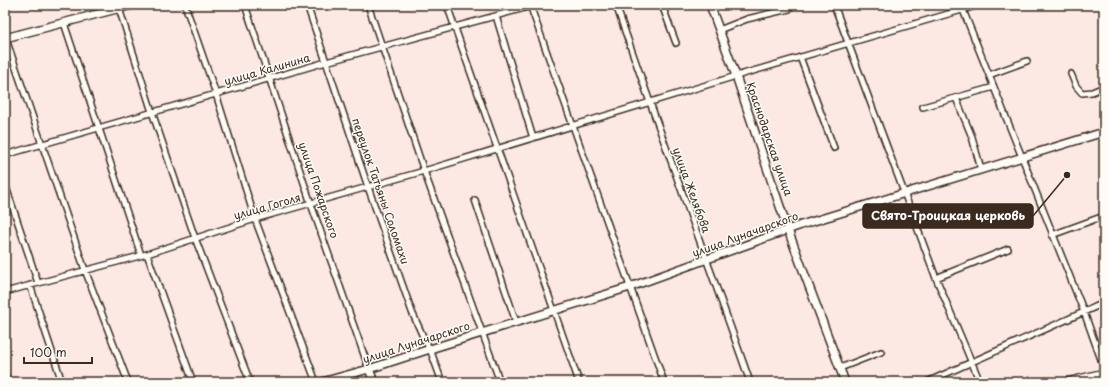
<svg xmlns="http://www.w3.org/2000/svg" width="1109" height="387" viewBox="0 0 1109 387" font-family="'Playpen Sans',sans-serif">
<style>
.lines{fill:none;stroke-linecap:round;stroke-linejoin:round}
.street-casing{stroke:#3b2a1e;stroke-width:8}
.secondary-casing{stroke:#3b2a1e;stroke-width:10}
.street{stroke:#fdfcf7;stroke-width:5}
.secondary{stroke:#fdfcf7;stroke-width:7}
.labels{text-anchor:middle;dominant-baseline:central;stroke-width:3;stroke-linejoin:round;paint-order:stroke}
.street-label{font-size:11px;fill:#3b2a1e;stroke:#fdfcf7}
.leader{fill:none;stroke:#3b2a1e;stroke-width:1.5}
.callout-dot{fill:#3b2a1e;stroke:#fdfcf7;stroke-width:1.5}
.callout{fill:#3b2a1e;stroke:#3b2a1e;stroke-width:1.5}
.callout-label{font-size:12px;text-anchor:middle;font-weight:bold;fill:#fff}
</style>
<rect width="100%" height="100%" fill="#fce9e4"/>
<filter id="ink" filterUnits="userSpaceOnUse"><feTurbulence type="fractalNoise" baseFrequency=".025" numOctaves="2"/><feDisplacementMap in="SourceGraphic" scale="8" xChannelSelector="R" yChannelSelector="G"/><feConvolveMatrix kernelMatrix="1 2 1 2 8 2 1 2 1" color-interpolation-filters="sRGB"/></filter>
<g filter="url(#ink)">
<g class="lines">
<!-- street casing -->
<g class="street-casing">
<path id="street" d="M118,5L152,112L195,238L250,382
M185,5L216,94L255,219L316,382
M245,5L311,204L369,369
M307,5L368,187L412,312L425,341L430,349L442,382
M368,5L424,171L500,382
M447,5L579,382
M530,5L664,382
M616,5C659,131 706,256 750,382
M662,5L676,43
M834,5L936,278L980,382
M961,5L1084,312L1104,368
M496,16L533,138
M64,23L141,255
M719,30L747,19L789,9
M5,36L85,270L128,382
M800,57L834,148
M1071,74L1076,86L1082,93L1092,92L1104,87
M989,75L1027,61
M956,98L972,137L981,169
M923,107L994,87
M5,155L326,62L536,5
M5,184L38,283
M475,200L516,322
M1052,235L1104,216
M147,254L193,382
M936,278L1008,249
M30,285L62,382
M5,292L147,254L255,219L424,171L736,76L979,5
M840,368L881,352
M927,382L1104,303"/>
</g>
<!-- secondary casing -->
<g class="secondary-casing">
<path id="secondary" d="M710,5L736,76L788,230L845,382
M5,38L132,5
M369,369L374,382
M5,377L6,382
M322,382L369,369L430,349L630,287L801,225L1104,132
M1067,382L1104,373"/>
</g>
<!-- street -->
<use href="#street" class="street"/>
<!-- secondary -->
<use href="#secondary" class="secondary"/>
</g>
</g>
<g class="labels">
<!-- street labels -->
<g class="street-label">
<text transform="translate(267 69) rotate(-16)">улица Калинина</text>
<text transform="translate(770 139) rotate(71)">Краснодарская улица</text>
<text transform="translate(319 190) rotate(71)">улица Пожарского</text>
<text transform="translate(692 190) rotate(70)">улица Желябова</text>
<text transform="translate(381 191) rotate(71)">переулок Татьяны Соломахи</text>
<text transform="translate(267 206) rotate(-16)">улица Гоголя</text>
<text transform="translate(745 234) rotate(-20)">улица Луначарского</text>
<text transform="translate(416 342) rotate(-18)">улица Луначарского</text>
</g>
</g>
<!-- callouts -->
<path class="leader" d="M1067 175L1033 216"/>
<circle class="callout-dot" cx="1067" cy="175" r="4"/>
<rect class="callout" x="863" y="204" width="170" height="24" rx="4"/>
<g class="callout-label">
<text x="948" y="220">Свято-Троицкая церковь</text>
</g>
<!-- margin -->
<rect width="1109" height="387" fill="none" stroke="#fdfcf7" stroke-width="20"/>
<rect x="10" y="10" width="1089" height="367" fill="none" stroke="#3b2a1e" stroke-width="1.5" filter="url(#ink)"/>
<!-- scale -->
<path d="M24 357v6h68v-6" fill="none" stroke="#3b2a1e" stroke-width="2"/>
<text x="30" y="357" font-size="12" fill="#3b2a1e" stroke="#fdfcf7" stroke-width="3" paint-order="stroke">100 m</text>
</svg>
